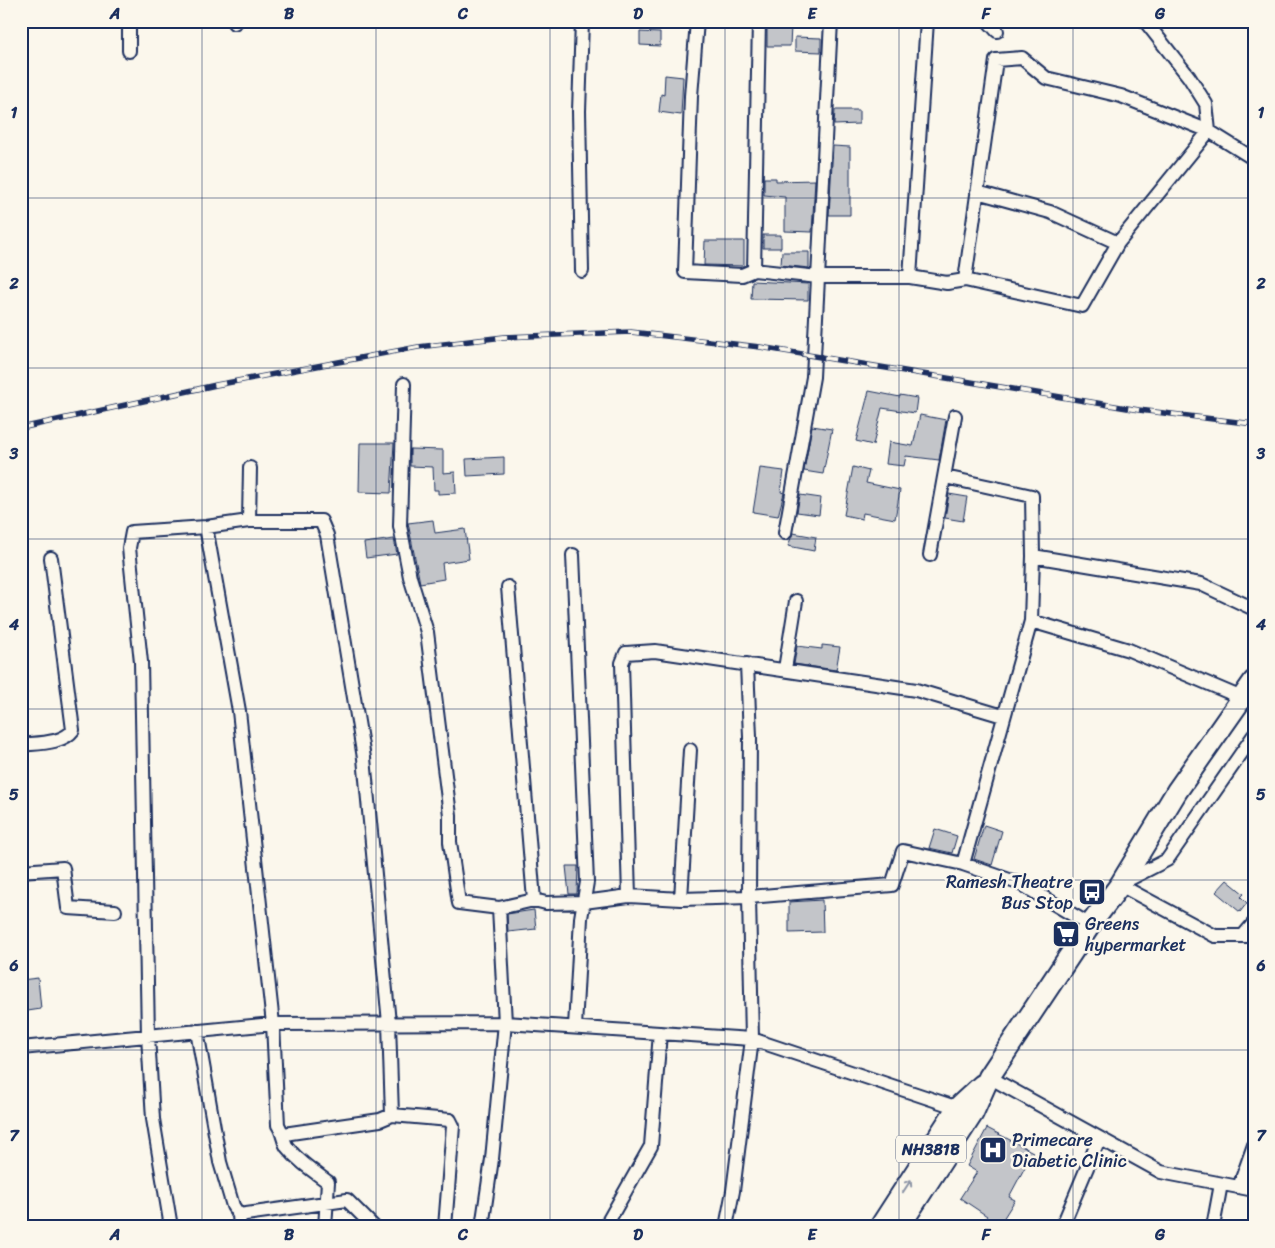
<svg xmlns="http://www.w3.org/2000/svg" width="1275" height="1248" viewBox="0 0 1275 1248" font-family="Sriracha,sans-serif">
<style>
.building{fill:#c3c5c9;stroke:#1b2f5e}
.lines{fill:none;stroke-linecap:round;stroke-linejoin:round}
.minor-casing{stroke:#1b2f5e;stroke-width:16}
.trunk-casing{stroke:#1b2f5e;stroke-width:24}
.minor{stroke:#fbf7ec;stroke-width:12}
.trunk{stroke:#fbf7ec;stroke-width:20}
.rail-casing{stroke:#1b2f5e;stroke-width:5.5}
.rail{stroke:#fbf7ec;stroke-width:4;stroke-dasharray:11;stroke-linecap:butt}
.oneway{stroke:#8b93a5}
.grid{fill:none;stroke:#1b2f5e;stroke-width:1;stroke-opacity:0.55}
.labels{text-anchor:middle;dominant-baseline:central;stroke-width:5;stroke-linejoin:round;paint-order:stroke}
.shield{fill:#fbf7ec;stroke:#5e6b89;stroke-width:1}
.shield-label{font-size:16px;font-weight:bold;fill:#1b2f5e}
.poi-label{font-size:18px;fill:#1b2f5e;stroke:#fbf7ec;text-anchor:start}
.neatline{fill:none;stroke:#1b2f5e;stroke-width:2}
.grid-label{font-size:16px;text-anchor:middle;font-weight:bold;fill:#1b2f5e}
</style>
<rect width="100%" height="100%" fill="#fbf7ec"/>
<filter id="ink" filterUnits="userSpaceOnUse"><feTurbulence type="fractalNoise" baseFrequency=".02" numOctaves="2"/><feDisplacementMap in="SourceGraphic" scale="10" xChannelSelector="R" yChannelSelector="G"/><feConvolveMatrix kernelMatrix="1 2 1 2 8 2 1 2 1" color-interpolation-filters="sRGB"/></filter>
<g filter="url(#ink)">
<!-- building -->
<path class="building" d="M767,25L791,26L790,46H767Z
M640,32L660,33V46L640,45Z
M795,37L821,38V52L795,51Z
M665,75L683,77L681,115L659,112L661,94L664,95Z
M835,110H859V124L834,125Z
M833,146L850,147V215H829Z
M764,178H776V181L815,180L812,232L785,231V197L764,195Z
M763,235H781V248H763Z
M705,241H744V266L704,265Z
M782,252H809V268L781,265Z
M752,281L808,284V300L751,299Z
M869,391L900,397V395L917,398L915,413L882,408L873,445L856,441Z
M920,415L946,420L939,460L906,456L904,466L886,464L889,442L913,446Z
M812,426L832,429L823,474L804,471Z
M360,443H394L391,493L359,492Z
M410,449L443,450V473L455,472L456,493L438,494V490H434L433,467L410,466Z
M504,457V474L467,476L466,459Z
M853,467L869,471L866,483L900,490L895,519L863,513L862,519L844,515Z
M760,468L784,471L781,492L784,493L778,516L753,512Z
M949,494L967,497L963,521L945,518Z
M800,495L821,498L819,515L797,512Z
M433,520L435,533L465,529L469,559L442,563L444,579L420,583L408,523Z
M793,533L816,537L814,551L788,546Z
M394,539L397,554L366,558L364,543Z
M822,645L840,647L836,670L794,664L797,646L822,649Z
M984,825L1002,831L992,865L974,859Z
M935,829L957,836L952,853L929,848Z
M566,866H578L577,894H569Z
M1227,880L1244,894L1241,897L1247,903L1240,912L1216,892Z
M822,900L823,932L789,933V902Z
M534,910L536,929L508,932L507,914Z
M38,978L41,1009L21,1012V980Z
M987,1128L1033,1152L1009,1197L1015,1200L998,1227H989L983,1222L987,1216L960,1198L977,1172L967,1166Z"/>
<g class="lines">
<!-- minor casing -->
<g class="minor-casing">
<path id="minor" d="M697,21L691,96L685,272L742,275L754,270L818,277H910L947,283L965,280L1082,306L1118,243L1209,131L1206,104L1189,77L1145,21
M988,21L997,31
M234,23L237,21
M129,51V21
M977,192L1050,212L1118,243
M754,270L759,21
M582,271L579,111L582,21
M910,277L927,21
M965,280L996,60L1022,58L1046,78L1121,96L1209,131L1254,159
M404,384L400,526L410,577L427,632L450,815V842L459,903L499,908L534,900L546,903L584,902L629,896L681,899L749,897L892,885L903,851L963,864L1021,884L1090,925
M945,477L1032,496L1033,556L1031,621L963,864
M249,521L250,468
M206,527L239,711L273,1024L278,1125C283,1132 283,1141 287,1147C298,1161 313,1171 328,1182L325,1227
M785,533L813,377L831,21
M573,555L587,882L581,918L575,1027
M930,555L955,416
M1033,556L1201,584L1254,609
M508,587L534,900
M1031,621L1129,650L1242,698
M785,669L796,601
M21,745C37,743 63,744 73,730L51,558
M21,871L63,868L68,908L115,911
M1122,883L1167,860L1254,735
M1120,885L1215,936H1254
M629,896L622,663L626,653L655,651L916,690L1003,716
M681,899L690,750
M1243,936L1254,923
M197,1031L220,1162L233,1206L239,1215L240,1227
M21,1048L273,1024L505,1023L752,1039L964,1110
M989,1077L1161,1172L1254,1190
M284,1134L380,1120L392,1115L450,1120L453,1126L445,1227
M1239,1187L1254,1145
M239,1215L347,1200L374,1227
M171,1227L153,1119L148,1036L141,662L129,548L132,532L206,527L249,521H321L327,535L364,758L389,1023L392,1115
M482,1227L492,1159L505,1023L499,908
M605,1227L651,1146L660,1033
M726,1227L733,1191L752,1039L749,897L750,737L747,664
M1062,1227L1099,1139
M1213,1227L1221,1184"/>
</g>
<!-- trunk casing -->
<g class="trunk-casing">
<path id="trunk" d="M880,1227L957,1108L982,1085
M899,1227L973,1113L989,1077L1090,925L1120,885L1177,791L1254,681"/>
</g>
<!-- minor -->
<use href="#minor" class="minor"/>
<!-- trunk -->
<use href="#trunk" class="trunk"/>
<!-- rail casing -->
<g class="rail-casing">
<path id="rail" d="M21,428L216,385L418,347L504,337L631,332L760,347L1139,410L1254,424"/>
</g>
<!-- rail -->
<use href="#rail" class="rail"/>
</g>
<!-- one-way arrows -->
<defs><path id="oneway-shaft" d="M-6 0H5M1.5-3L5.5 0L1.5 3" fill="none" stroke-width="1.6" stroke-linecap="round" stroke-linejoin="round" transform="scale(1.25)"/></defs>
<use class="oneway" href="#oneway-shaft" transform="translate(907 1186) rotate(-57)"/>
</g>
<!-- grid -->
<path class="grid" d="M202,21V1227M376,21V1227M550,21V1227M725,21V1227M899,21V1227M1073,21V1227M21,198H1254M21,368H1254M21,539H1254M21,709H1254M21,880H1254M21,1050H1254"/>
<!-- icons -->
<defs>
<g id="bus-square" transform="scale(1.4375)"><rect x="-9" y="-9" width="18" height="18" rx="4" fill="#1b2f5e" stroke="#fbf7ec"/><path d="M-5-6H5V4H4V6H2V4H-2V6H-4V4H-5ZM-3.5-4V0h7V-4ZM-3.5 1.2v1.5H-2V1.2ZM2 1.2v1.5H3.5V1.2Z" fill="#fff"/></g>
<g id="supermarket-square" transform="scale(1.4375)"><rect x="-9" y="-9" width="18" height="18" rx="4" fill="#1b2f5e" stroke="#fbf7ec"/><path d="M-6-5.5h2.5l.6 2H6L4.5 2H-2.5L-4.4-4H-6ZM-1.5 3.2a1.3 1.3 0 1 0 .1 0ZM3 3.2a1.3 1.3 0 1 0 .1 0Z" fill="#fff"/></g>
<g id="hospital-square" transform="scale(1.4375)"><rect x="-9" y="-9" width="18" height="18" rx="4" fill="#1b2f5e" stroke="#fbf7ec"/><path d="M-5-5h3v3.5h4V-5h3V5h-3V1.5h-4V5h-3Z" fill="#fff"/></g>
</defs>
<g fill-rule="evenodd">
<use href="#bus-square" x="1092" y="892"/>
<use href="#supermarket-square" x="1066" y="934"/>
<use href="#hospital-square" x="993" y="1150"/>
</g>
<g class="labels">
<!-- shield labels -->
<rect class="shield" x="896" y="1135.5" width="70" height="27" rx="4"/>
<g class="shield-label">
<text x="931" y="1149">NH381B</text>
</g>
<!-- poi labels -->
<g class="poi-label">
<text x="1073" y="882" text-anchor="end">Ramesh Theatre<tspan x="1073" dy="21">Bus Stop</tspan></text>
<text x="1085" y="924">Greens<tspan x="1085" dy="21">hypermarket</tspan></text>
<text x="1012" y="1140">Primecare<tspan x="1012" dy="21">Diabetic Clinic</tspan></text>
</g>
</g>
<!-- margin -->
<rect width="1275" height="1248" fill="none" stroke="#fbf7ec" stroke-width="55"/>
<rect x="28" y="28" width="1220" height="1192" class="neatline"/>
<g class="grid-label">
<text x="115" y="19">A</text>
<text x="289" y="19">B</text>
<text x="463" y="19">C</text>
<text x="638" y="19">D</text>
<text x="812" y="19">E</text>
<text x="986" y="19">F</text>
<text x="1160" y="19">G</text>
<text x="14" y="118">1</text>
<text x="1261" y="118">1</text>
<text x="14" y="289">2</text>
<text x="1261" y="289">2</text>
<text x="14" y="459">3</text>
<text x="1261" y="459">3</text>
<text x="14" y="630">4</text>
<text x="1261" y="630">4</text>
<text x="14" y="800">5</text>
<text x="1261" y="800">5</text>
<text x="14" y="971">6</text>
<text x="1261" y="971">6</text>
<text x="14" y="1141">7</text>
<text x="1261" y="1141">7</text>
<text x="115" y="1240">A</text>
<text x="289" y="1240">B</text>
<text x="463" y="1240">C</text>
<text x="638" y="1240">D</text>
<text x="812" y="1240">E</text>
<text x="986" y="1240">F</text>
<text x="1160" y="1240">G</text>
</g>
</svg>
